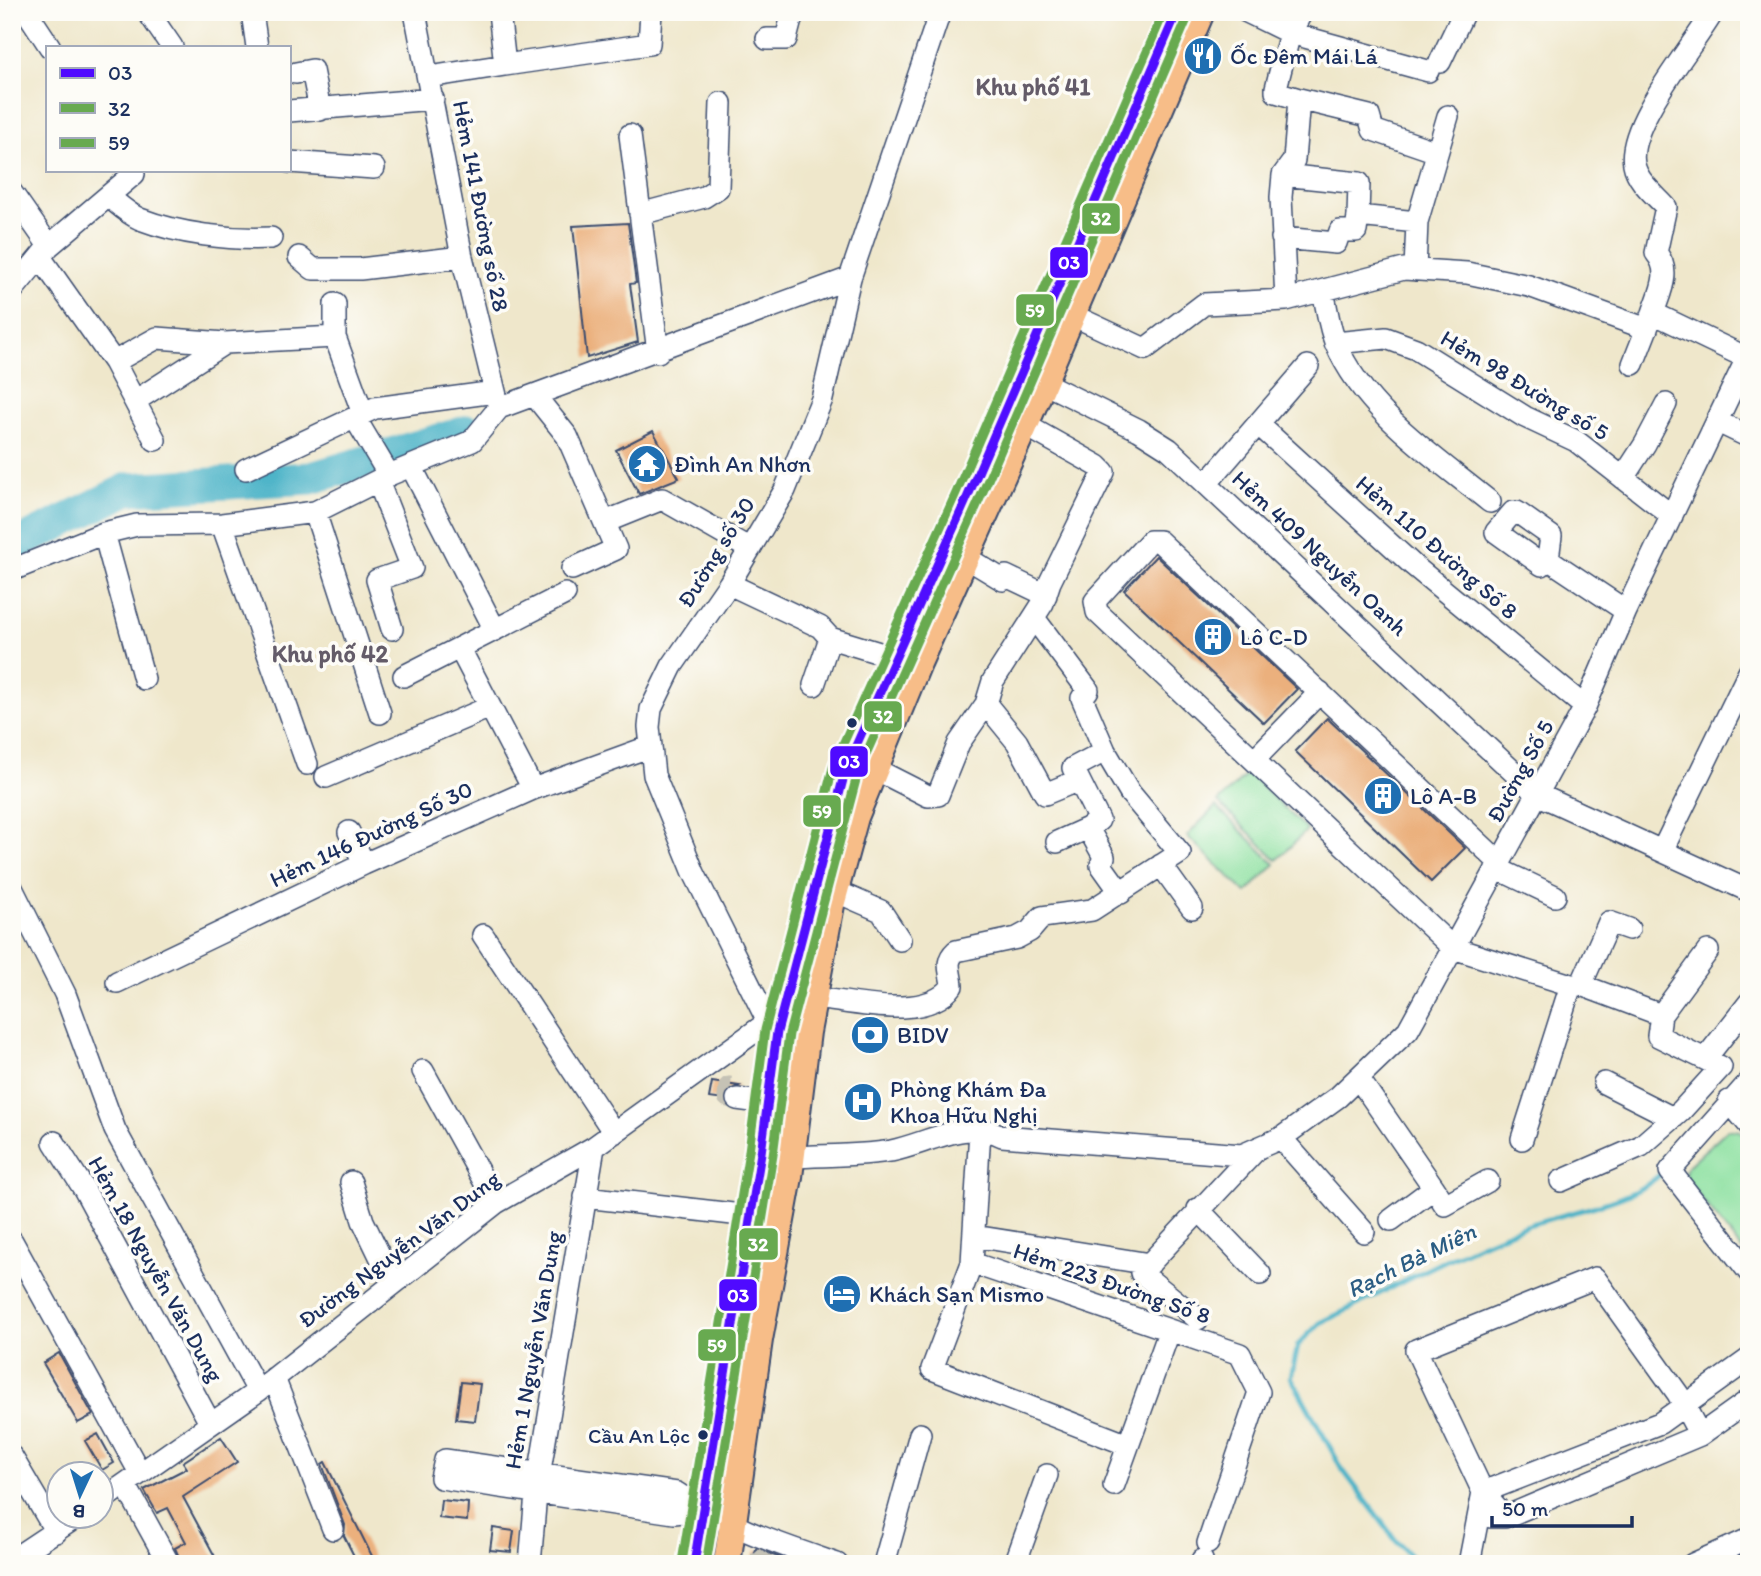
<svg xmlns="http://www.w3.org/2000/svg" width="1761" height="1576" viewBox="0 0 1761 1576" font-family="Itim,sans-serif">
<style>
.green{fill:#8ee1a2;stroke:#548880;stroke-width:2}
.lines{fill:none;stroke-linecap:round;stroke-linejoin:round}
.stream{stroke:#49b2c7;stroke-width:5}
.river{stroke:#49b2c7;stroke-width:33}
.building{fill:#ebb07d}
.minor-tunnel{stroke:#c5c2b5;stroke-width:21;stroke-dasharray:21 10;stroke-linecap:butt}
.minor-casing{stroke:#3b4b6e;stroke-width:24}
.major-casing{stroke:#3b4b6e;stroke-width:30}
.minor{stroke:#fff;stroke-width:21}
.major{stroke:#f7bd88;stroke-width:26}
.bus-1-casing{stroke:#fdfcf7;stroke-width:14}
.bus-2-casing{stroke:#fdfcf7;stroke-width:14}
.bus-3-casing{stroke:#fdfcf7;stroke-width:14}
.bus-1{stroke:#4f0aff;stroke-width:9}
.bus-2{stroke:#68aa50;stroke-width:9}
.bus-3{stroke:#68aa50;stroke-width:9}
.bus-dot{fill:#1b2f5e;stroke:#fdfcf7;stroke-width:2.5}
.labels{text-anchor:middle;dominant-baseline:central;stroke-width:7;stroke-linejoin:round;paint-order:stroke}
.bus-label{font-size:21px;fill:#1b2f5e;stroke:#fdfcf7;text-anchor:end}
.poi-label{font-size:23px;fill:#1b2f5e;stroke:#fdfcf7;text-anchor:start}
.street-label{font-size:23px;fill:#1b2f5e;stroke:#fdfcf7}
.neighbourhood-label{font-size:24px;font-weight:bold;fill:#645c69;stroke:#fdfcf7}
.water-label{font-size:24px;font-style:italic;fill:#2b5d83;stroke:#fdfcf7}
.line-badge{stroke:#fdfcf7;stroke-width:2.5}
.badge-label{font-size:19px;text-anchor:middle;font-weight:bold;fill:#fff}
</style>
<rect width="100%" height="100%" fill="#fdfcf7"/>
<filter id="ink" filterUnits="userSpaceOnUse"><feTurbulence type="fractalNoise" baseFrequency=".0143" numOctaves="2"/><feDisplacementMap in="SourceGraphic" scale="14" xChannelSelector="R" yChannelSelector="G"/><feConvolveMatrix kernelMatrix="1 2 1 2 8 2 1 2 1" color-interpolation-filters="sRGB"/></filter>
<filter id="wash" filterUnits="userSpaceOnUse"><feTurbulence type="fractalNoise" baseFrequency=".00686" numOctaves="4" result="noise"/><feDisplacementMap in="SourceGraphic" scale="28" xChannelSelector="R" yChannelSelector="G"/><feGaussianBlur stdDeviation="1.57" result="paint"/><feColorMatrix in="noise" values="0 0 0 0 0 0 0 0 0 0 0 0 0 0 0 0 0 1.4 0 .05"/><feComposite in="paint" operator="in"/></filter>
<g filter="url(#wash)">
<rect width="100%" height="100%" fill="#efe7cb"/>
<!-- green -->
<path class="green" d="M1248,773L1307,830L1277,860L1218,802Z
M1216,806L1275,864L1246,893L1187,836Z
M1728,1129L1740,1131L1749,1141V1259L1686,1179L1685,1171L1689,1165Z"/>
<g class="lines">
<!-- stream -->
<path class="stream" d="M1418,1564L1397,1542L1342,1469L1291,1377L1298,1345L1320,1323C1385,1292 1450,1255 1517,1229C1558,1213 1636,1204 1664,1170"/>
<!-- river -->
<path class="river" d="M12,547L128,489L311,478L469,431"/>
</g>
<g id="blocks">
<!-- building -->
<path class="building" d="M628,223L636,283L630,284L638,342L587,358L573,226Z
M653,431L679,478L639,494L616,450Z
M1156,556L1297,689L1264,723L1124,590Z
M1327,718L1465,848L1431,882L1295,751Z
M712,1082L739,1086L727,1091L724,1100L709,1098Z
M59,1353L93,1415L78,1423L43,1363Z
M461,1382L480,1384L475,1421L456,1419Z
M98,1434L114,1463L102,1470L85,1441Z
M221,1437L237,1462L183,1497L219,1564H182L175,1548L186,1542L168,1508L157,1513L144,1490L187,1468L183,1462Z
M325,1462L376,1564H358L344,1536L345,1525L322,1464Z
M441,1500L468,1503L467,1521L439,1518Z
M493,1528L514,1531L511,1552L490,1550Z
M756,1549L770,1554L796,1564H751Z"/>
</g>
</g>
<g filter="url(#ink)">
<use href="#blocks" fill-opacity="0" stroke="#3b4b6e" stroke-width="2"/>
<g class="lines">
<!-- minor-tunnel -->
<path class="minor-tunnel" d="M737,1099L728,1097L729,1087L738,1088
M752,1564L761,1563L771,1549"/>
<!-- minor casing -->
<g class="minor-casing">
<path id="minor" d="M27,12L50,47
M148,12L172,47
M252,12L257,47
M415,12L462,257L499,408
M1247,12L1290,33L1428,71
M1713,12C1693,47 1626,124 1634,164C1637,181 1655,195 1666,207L1656,253C1672,271 1660,292 1653,313L1747,358
M767,39H786L793,12
M1440,62L1464,12
M505,65L649,44L651,12
M296,73L312,70L320,110
M429,77L505,65L499,12
M1299,99L1369,116L1373,130L1437,152
M289,111L433,99
M630,135L658,352
M289,162L374,168
M1283,175L1359,183L1358,216L1417,222
M12,193L49,246
M108,196C118,204 128,214 140,219C179,234 229,240 271,238
M640,214L704,197L718,188L721,103
M1282,238L1336,243L1340,231H1356L1358,216
M40,257L114,362L155,440
M299,257L313,269H360L462,257
M1415,270L1417,222L1448,116
M12,291L49,246L134,174
M1323,291C1327,308 1329,328 1336,344C1365,412 1435,457 1490,502
M1286,300L1281,197L1283,175L1294,160L1299,99L1276,92V88L1290,33L1302,12
M335,304V337L363,414
M1070,314L1145,349L1204,304L1286,300L1404,269L1467,273L1529,286L1647,329
M1335,343L1386,338L1416,349L1525,417L1576,441L1672,516
M114,362L157,338L225,343
M1633,364L1651,318
M1044,383L1139,430L1169,449L1537,794L1749,891
M535,396L567,436L616,549L572,569
M135,401L225,343L335,337
M355,418L389,475
M1718,422L1749,437
M1258,424L1413,565L1585,707
M411,466L495,630
M246,469L375,408L495,392
M1623,478L1645,444L1666,404
M378,481L412,568L377,580L392,629
M1207,483L1308,366
M315,512L380,713
M1513,512H1517L1551,536L1548,559L1542,565L1496,532Z
M605,522L662,499L750,549
M222,524L307,764
M104,533L144,679
M965,557L1003,580L1006,576L1046,595
M1548,559L1626,611
M12,570L104,533L137,525L222,524L315,512L389,475L472,441L499,408L850,278
M729,584L820,627L830,638
M460,649L533,789
M404,676L565,594
M814,685L830,638L896,658
M986,704L1017,742L1045,794L1079,780
M1105,751L1073,768L1099,820L1088,828L1104,857L1101,865L1121,893
M1254,760L1320,692
M873,768L928,796L938,795L959,743L986,704L993,681L1043,603L1050,582L1104,472L1098,466L1025,425
M326,777L490,707
M349,832L364,864
M1057,842L1088,828
M1662,851L1749,672
M1500,863L1159,541H1150L1095,601L1097,612L1453,948L1571,985H1581L1661,1015L1658,1036L1721,1067L1681,1111L1641,1146L1561,1181
M1161,865L1192,908
M1496,868L1555,896
M12,888L65,994L115,1130L258,1391
M835,891L881,911L900,940
M483,935L614,1133
M117,982L364,864L533,789L651,746
M1581,985L1609,922L1629,929
M815,998C853,1002 927,1022 952,986C951,971 944,962 956,951L1017,938L1030,931L1042,917L1092,910L1180,853L1130,793L1105,751L1082,698L1088,690L1034,618
M1661,1015L1708,951
M807,1037L777,1032L768,1022L694,873L654,775L649,727L651,709L672,666L729,584L785,490L822,399L850,278L940,12
M1705,1059L1749,1003
M423,1071L496,1203
M1359,1079L1434,1188
M1749,1082L1670,1171L1749,1272
M1604,1083L1673,1118
M737,1099L767,1103
M1729,1101L1749,1125
M980,1130L972,1263L1240,1354L1259,1392L1208,1543
M1281,1138L1364,1232
M1522,1139L1571,985
M54,1142L84,1189L210,1423
M792,1157C824,1155 859,1156 891,1151C926,1144 968,1118 1002,1136L1242,1155L1281,1138L1338,1097L1408,1030L1585,707L1626,611L1749,354
M351,1182L363,1221L393,1283
M585,1197L750,1216
M1198,1209L1260,1274
M1391,1220L1434,1188L1445,1205L1488,1181
M974,1236L1150,1264
M12,1241L140,1473
M972,1263L932,1369L1128,1445
M1198,1319L1141,1273L1256,1150
M274,1378L333,1529
M12,1457L56,1532
M125,1484L169,1564
M1114,1485L1169,1332
M102,1500L258,1391L496,1203L594,1147L768,1022
M701,1510L674,1513L441,1478L445,1460L677,1493C725,1527 782,1545 837,1564
M1491,1517H1505L1700,1435L1749,1400
M1505,1517L1483,1492L1416,1350L1595,1278L1678,1394L1700,1435
M12,1560L78,1516
M530,1564L536,1494L594,1147
M884,1564L920,1434
M1015,1564L1047,1475
M1200,1564L1202,1560
M1469,1564L1483,1492L1660,1423L1749,1359
M1693,1564L1749,1539"/>
</g>
<!-- major casing -->
<g class="major-casing">
<path id="major" d="M694,1564L761,1153L777,1032L846,768L967,498L1177,12
M727,1564L759,1340L789,1177L807,1032L831,905L855,817L918,663L1025,425L1201,12"/>
</g>
<!-- minor -->
<use href="#minor" class="minor"/>
<!-- major -->
<use href="#major" class="major"/>
<!-- bus-1 casing -->
<g class="bus-1-casing">
<path id="bus-1" d="M694,1564L761,1153L777,1032L846,768L967,498L1177,12"/>
</g>
<!-- bus-2 casing -->
<g class="bus-2-casing">
<path id="bus-2" d="M706,1564L773,1155L789,1034L858,772L978,503L1188,17"/>
</g>
<!-- bus-3 casing -->
<g class="bus-3-casing">
<path id="bus-3" d="M682,1562L749,1151L765,1030L834,764L956,493L1164,12"/>
</g>
<!-- bus-1 -->
<use href="#bus-1" class="bus-1"/>
<!-- bus-2 -->
<use href="#bus-2" class="bus-2"/>
<!-- bus-3 -->
<use href="#bus-3" class="bus-3"/>
</g>
</g>
<!-- icons -->
<defs>
<g id="restaurant-disc" transform="scale(2.0125)"><circle r="9.5" fill="#1f6fb2" stroke="#fdfcf7"/><path d="M-5-6h1v4h1v-4h1v4h1v-4h1v5L-1.5 .5V6h-2V.5L-5-1ZM5-6V6H3V1.5H1.5Q1.5-4 5-6Z" fill="#fff"/></g>
<g id="temple-disc" transform="scale(2.0125)"><circle r="9.5" fill="#1f6fb2" stroke="#fdfcf7"/><path d="M0-6L5-2H3V0L6.5 2.5H4V6H1.5V3h-3V6H-4V2.5H-6.5L-3 0V-2H-5Z" fill="#fff"/></g>
<g id="building-disc" transform="scale(2.0125)"><circle r="9.5" fill="#1f6fb2" stroke="#fdfcf7"/><path d="M-4-6H4V6H1V3H-1V6H-4ZM-2.5-4.3h1.7v1.8h-1.7ZM.8-4.3h1.7v1.8H.8ZM-2.5-1h1.7V.8h-1.7ZM.8-1h1.7V.8H.8Z" fill="#fff"/></g>
<g id="bank-disc" transform="scale(2.0125)"><circle r="9.5" fill="#1f6fb2" stroke="#fdfcf7"/><path d="M-6-4H6V4H-6ZM0-2.3a2.3 2.3 0 1 0 0 4.6a2.3 2.3 0 1 0 0-4.6Z" fill="#fff"/></g>
<g id="hospital-disc" transform="scale(2.0125)"><circle r="9.5" fill="#1f6fb2" stroke="#fdfcf7"/><path d="M-5-5h3v3.5h4V-5h3V5h-3V1.5h-4V5h-3Z" fill="#fff"/></g>
<g id="hotel-disc" transform="scale(2.0125)"><circle r="9.5" fill="#1f6fb2" stroke="#fdfcf7"/><path d="M-6-4.5h1.5V1H6V5H4.5V3h-9V5H-6ZM-4 0a1.8 1.8 0 1 1 3.6 0ZM.5 0V-2.5h3Q6-2.5 6 0Z" fill="#fff"/></g>
</defs>
<g fill-rule="evenodd">
<use href="#restaurant-disc" x="1203" y="56"/>
<use href="#temple-disc" x="647" y="464"/>
<use href="#building-disc" x="1213" y="637"/>
<use href="#building-disc" x="1383" y="796"/>
<use href="#bank-disc" x="870" y="1035"/>
<use href="#hospital-disc" x="863" y="1102"/>
<use href="#hotel-disc" x="842" y="1294"/>
</g>
<!-- markers -->
<g class="bus-dot">
<circle cx="852" cy="723" r="6"/>
<circle cx="703" cy="1435" r="6"/>
</g>
<g class="labels">
<!-- bus labels -->
<g class="bus-label">
<text x="690" y="1435">Cầu An Lộc</text>
</g>
<!-- poi labels -->
<g class="poi-label">
<text x="1230" y="56">Ốc Đêm Mái Lá</text>
<text x="674" y="464">Đình An Nhơn</text>
<text x="1240" y="637">Lô C-D</text>
<text x="1410" y="796">Lô A-B</text>
<text x="897" y="1035">BIDV</text>
<text x="890" y="1089">Phòng Khám Đa<tspan x="890" dy="26">Khoa Hữu Nghị</tspan></text>
<text x="869" y="1294">Khách Sạn Mismo</text>
</g>
<!-- street labels -->
<g class="street-label">
<text transform="translate(481 206) rotate(79)">Hẻm 141 Đường số 28</text>
<text transform="translate(1525 385) rotate(31)">Hẻm 98 Đường số 5</text>
<text transform="translate(1437 547) rotate(41)">Hẻm 110 Đường Số 8</text>
<text transform="translate(716 552) rotate(-58)">Đường số 30</text>
<text transform="translate(1320 553) rotate(43)">Hẻm 409 Nguyễn Oanh</text>
<text transform="translate(1520 771) rotate(-61)">Đường Số 5</text>
<text transform="translate(371 834) rotate(-25)">Hẻm 146 Đường Số 30</text>
<text transform="translate(399 1249) rotate(-37)">Đường Nguyễn Văn Dung</text>
<text transform="translate(156 1269) rotate(61)">Hẻm 18 Nguyễn Văn Dung</text>
<text transform="translate(1112 1283) rotate(19)">Hẻm 223 Đường Số 8</text>
<text transform="translate(533 1350) rotate(-80)">Hẻm 1 Nguyễn Văn Dung</text>
</g>
<!-- neighbourhood labels -->
<g class="neighbourhood-label">
<text x="1033" y="86">Khu phố 41</text>
<text x="330" y="653">Khu phố 42</text>
</g>
<!-- water labels -->
<g class="water-label">
<text transform="translate(1411 1260) rotate(-26)">Rạch Bà Miên</text>
</g>
</g>
<g class="line-badge">
<rect x="1081" y="202" width="40" height="33" rx="7" fill="#68aa50"/>
<rect x="1049" y="246" width="40" height="33" rx="7" fill="#4f0aff"/>
<rect x="1015" y="293" width="40" height="34" rx="7" fill="#68aa50"/>
<rect x="863" y="700" width="40" height="33" rx="7" fill="#68aa50"/>
<rect x="829" y="745" width="40" height="33" rx="7" fill="#4f0aff"/>
<rect x="802" y="794" width="40" height="34" rx="7" fill="#68aa50"/>
<rect x="738" y="1227" width="41" height="34" rx="7" fill="#68aa50"/>
<rect x="718" y="1278" width="40" height="34" rx="7" fill="#4f0aff"/>
<rect x="697" y="1328" width="40" height="34" rx="7" fill="#68aa50"/>
</g>
<g class="badge-label">
<text x="1101" y="225">32</text>
<text x="1069" y="269">03</text>
<text x="1035" y="317">59</text>
<text x="883" y="723">32</text>
<text x="849" y="768">03</text>
<text x="822" y="818">59</text>
<text x="758" y="1251">32</text>
<text x="738" y="1302">03</text>
<text x="717" y="1352">59</text>
</g>
<!-- margin -->
<rect width="1761" height="1576" fill="none" stroke="#fdfcf7" stroke-width="42"/>
<!-- legend -->
<rect x="46" y="46" width="245" height="126" fill="#fdfcf7" stroke="#a3aaba" stroke-width="2"/>
<rect x="60" y="68" width="35" height="10" fill="#4f0aff" stroke="#a3aaba" stroke-width="2"/>
<text x="108" y="80" font-size="21" fill="#1b2f5e">03</text>
<rect x="60" y="103" width="35" height="10" fill="#68aa50" stroke="#a3aaba" stroke-width="2"/>
<text x="108" y="116" font-size="21" fill="#1b2f5e">32</text>
<rect x="60" y="138" width="35" height="10" fill="#68aa50" stroke="#a3aaba" stroke-width="2"/>
<text x="108" y="150" font-size="21" fill="#1b2f5e">59</text>
<!-- north arrow -->
<g transform="translate(80 1495) rotate(184)"><circle r="33" fill="#fdfcf7" stroke="#a3aaba" stroke-width="2"/>
<path d="M0-5L12 26L0 18L-12 26Z" fill="#1f6fb2"/>
<text y="-10" font-size="19" font-weight="bold" text-anchor="middle" fill="#1b2f5e">B</text>
</g>
<!-- scale -->
<path d="M1492 1516v10h140v-10" fill="none" stroke="#1b2f5e" stroke-width="3.5"/>
<text x="1502" y="1516" font-size="21" fill="#1b2f5e" stroke="#fdfcf7" stroke-width="5" paint-order="stroke">50 m</text>
</svg>
